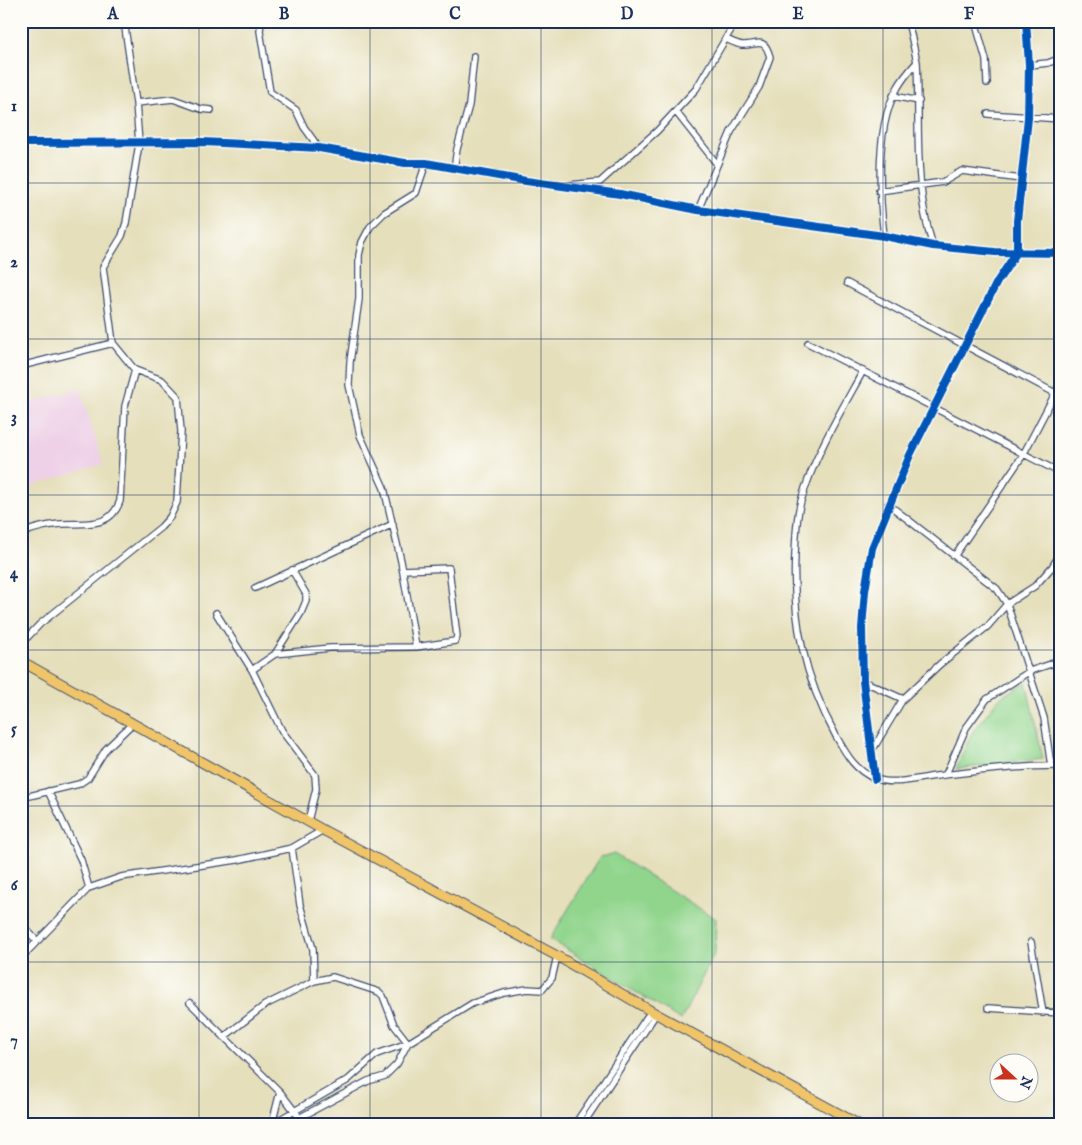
<svg xmlns="http://www.w3.org/2000/svg" width="1082" height="1145" viewBox="0 0 1082 1145" font-family="'IM FELL English',serif">
<style>
.built{fill:#eed0e7}
.green{fill:#91d58d;stroke:#568276}
.lines{fill:none;stroke-linecap:round;stroke-linejoin:round}
.minor-casing{stroke:#39496c;stroke-width:8}
.tertiary-casing{stroke:#39496c;stroke-width:9}
.trunk-casing{stroke:#39496c;stroke-width:11}
.minor{stroke:#fff;stroke-width:5.5}
.tertiary{stroke:#fff;stroke-width:7}
.trunk{stroke:#f0c469;stroke-width:9}
.cycleway-casing{stroke:#fdfcf7;stroke-width:11}
.cycleway{stroke:#0057b8;stroke-width:8}
.grid{fill:none;stroke:#1b2f5e;stroke-width:1;stroke-opacity:0.55}
.neatline{fill:none;stroke:#1b2f5e;stroke-width:2}
.grid-label{font-size:16px;text-anchor:middle;font-weight:bold;fill:#1b2f5e}
</style>
<rect width="100%" height="100%" fill="#fdfcf7"/>
<filter id="ink" filterUnits="userSpaceOnUse"><feTurbulence type="fractalNoise" baseFrequency=".02" numOctaves="2"/><feDisplacementMap in="SourceGraphic" scale="10" xChannelSelector="R" yChannelSelector="G"/><feConvolveMatrix kernelMatrix="1 2 1 2 8 2 1 2 1" color-interpolation-filters="sRGB"/></filter>
<filter id="wash" filterUnits="userSpaceOnUse"><feTurbulence type="fractalNoise" baseFrequency=".0096" numOctaves="4" result="noise"/><feDisplacementMap in="SourceGraphic" scale="20" xChannelSelector="R" yChannelSelector="G"/><feGaussianBlur stdDeviation="1.12" result="paint"/><feColorMatrix in="noise" values="0 0 0 0 0 0 0 0 0 0 0 0 0 0 0 0 0 1.4 0 .05"/><feComposite in="paint" operator="in"/></filter>
<g filter="url(#wash)">
<rect width="100%" height="100%" fill="#e5dfbb"/>
<!-- built -->
<path class="built" d="M80,388L103,464L21,489V406Z"/>
<!-- green -->
<path class="green" d="M1026,682L1043,759L956,769L972,733L999,698Z
M614,854L716,919L715,952L681,1020L550,939L600,857Z"/>
</g>
<g filter="url(#ink)">
<g class="lines">
<!-- minor casing -->
<g class="minor-casing">
<path id="minor" d="M261,21L260,31L270,92L296,110L304,127L319,148
M975,21L986,60L987,83
M917,62C920,123 913,186 933,246
M1029,65L1048,63L1061,58
M893,96L919,101
M136,103L173,99L201,109L211,110
M676,112L717,164
M988,114L1061,119
M454,169L457,149L469,105L474,56
M569,185L600,182L657,131L696,89L736,21
M879,191L943,182L962,171L1021,179
M698,210L731,132L759,87L770,57C764,35 757,46 742,45C736,44 731,41 726,39
M884,236C879,192 875,125 898,87C903,78 910,70 917,62L908,21
M847,283L1055,393
M808,343L1061,473
M21,366L113,343
M863,371C840,413 814,456 801,501C796,518 796,536 795,554C792,621 804,677 836,736C846,754 855,771 876,779C895,786 923,777 944,775C981,771 1024,765 1061,766
M888,504L997,589L1007,604L1044,718L1051,766
M21,533C31,530 42,526 52,525C78,520 109,533 120,501L125,406L135,370
M955,555L1023,455L1061,382
M255,588L393,524
M216,613L252,670L282,731L315,775L316,789L308,821
M21,644L40,624L161,527L170,517L177,502L181,431L178,397L162,380L135,370L113,343L103,267L122,236L126,223L139,144L136,103L124,21
M416,647L401,561L384,488L360,435L349,385L350,362L359,299V255L362,242L370,227L384,213L416,193L426,163
M275,654L330,648L416,647L455,641L457,637L449,568L403,570
M252,670L275,654L301,613L306,601V594L292,570
M863,681L903,699
M873,749L903,699L940,664L988,626L1007,604L1035,586L1052,567L1061,553
M946,774L966,728L987,699L1030,671L1051,664L1061,657
M875,779L863,681L862,628L865,591L872,548L910,455L997,282L1017,252V221L1028,118L1029,65L1026,21
M48,791L81,860L89,888
M21,798L79,784L88,778L106,749L132,724
M21,924L37,941
M1031,942L1043,1013
M21,958L89,888L121,877L237,860L292,848L323,830
M314,981L333,977L379,992L383,996L394,1025L408,1043
M190,1003L280,1092L299,1117
M988,1008L1061,1013
M224,1037L265,1005L314,981L313,949L300,905L292,848
M272,1124L348,1080L377,1054L408,1043L473,1003L504,993L527,989L542,990L552,978L557,956
M272,1124L280,1092
M288,1124L368,1081L385,1076L397,1064L408,1043
M575,1124L651,1011
M583,1124L656,1014"/>
</g>
<!-- tertiary casing -->
<g class="tertiary-casing">
<path id="tertiary" d="M21,143L203,142L319,148L405,163H426L526,181L620,194L698,210L884,236L933,246L995,252L1061,253"/>
</g>
<!-- trunk casing -->
<g class="trunk-casing">
<path id="trunk" d="M21,661L323,830L557,956L651,1011L858,1124"/>
</g>
<!-- minor -->
<use href="#minor" class="minor"/>
<!-- tertiary -->
<use href="#tertiary" class="tertiary"/>
<!-- trunk -->
<use href="#trunk" class="trunk"/>
<!-- cycleway casing -->
<g class="cycleway-casing">
<path id="cycleway" d="M21,143L203,142L319,148L405,163H426L526,181L620,194L698,210L884,236L933,246L995,252L1061,253
M875,779L863,681L862,628L865,591L872,548L910,455L997,282L1017,252V221L1028,118L1029,65L1026,21"/>
</g>
<!-- cycleway -->
<use href="#cycleway" class="cycleway"/>
</g>
</g>
<!-- grid -->
<path class="grid" d="M199,21V1124M370,21V1124M541,21V1124M712,21V1124M883,21V1124M21,183H1061M21,339H1061M21,495H1061M21,650H1061M21,806H1061M21,962H1061"/>
<!-- margin -->
<rect width="1082" height="1145" fill="none" stroke="#fdfcf7" stroke-width="55"/>
<!-- north arrow -->
<g transform="translate(1014 1078) rotate(111)"><circle r="24" fill="#fdfcf7" stroke="#a3aaba"/>
<path d="M0-4L9 19L0 12L-9 19Z" fill="#c8321e"/>
<text y="-8" font-size="14" font-weight="bold" text-anchor="middle" fill="#1b2f5e">N</text>
</g>
<rect x="28" y="28" width="1026" height="1090" class="neatline"/>
<g class="grid-label">
<text x="113" y="19">A</text>
<text x="284" y="19">B</text>
<text x="455" y="19">C</text>
<text x="627" y="19">D</text>
<text x="798" y="19">E</text>
<text x="969" y="19">F</text>
<text x="14" y="111">1</text>
<text x="14" y="267">2</text>
<text x="14" y="422">3</text>
<text x="14" y="578">4</text>
<text x="14" y="734">5</text>
<text x="14" y="890">6</text>
<text x="14" y="1045">7</text>
</g>
</svg>
